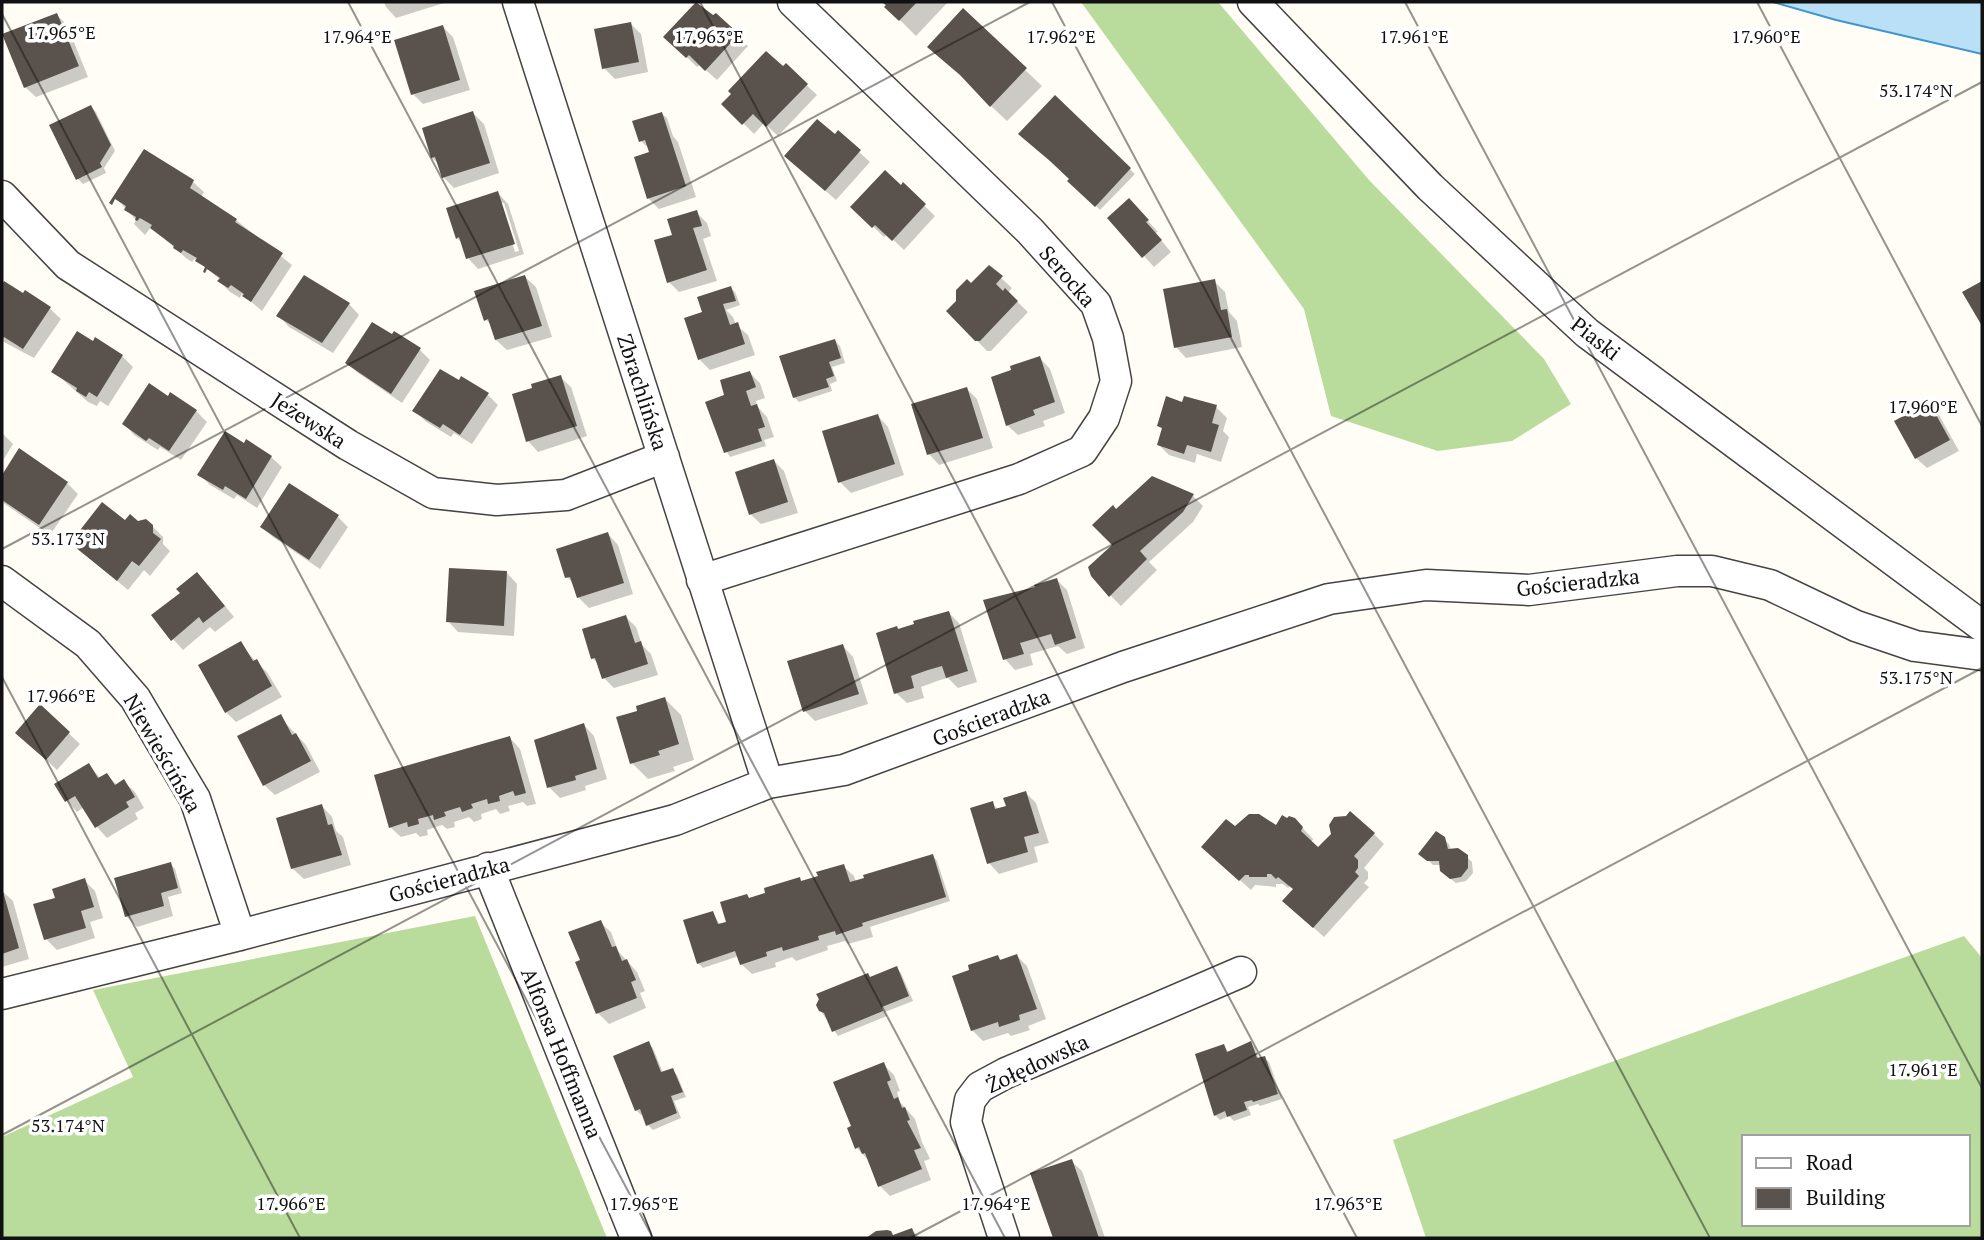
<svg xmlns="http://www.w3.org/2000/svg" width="1984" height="1240" viewBox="0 0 1984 1240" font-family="'PT Serif',serif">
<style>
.forest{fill:#b9dc9c;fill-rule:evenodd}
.water{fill:#b9e0f7;stroke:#3f96cf;stroke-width:2}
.shadow{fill:#0003;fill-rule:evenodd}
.building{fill:#5a524d}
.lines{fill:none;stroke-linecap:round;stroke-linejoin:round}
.street-casing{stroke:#444;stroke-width:33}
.street{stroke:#fff;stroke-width:30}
.ticks{fill:none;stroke:#111;stroke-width:2;stroke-opacity:0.45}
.labels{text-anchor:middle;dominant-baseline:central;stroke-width:7;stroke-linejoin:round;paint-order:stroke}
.street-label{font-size:21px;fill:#111;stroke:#fff}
.ticks-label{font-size:18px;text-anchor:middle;fill:#111;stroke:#fff;stroke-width:7;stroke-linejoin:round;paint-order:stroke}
</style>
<rect width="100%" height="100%" fill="#fffdf5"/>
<!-- forest -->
<path class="forest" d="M1081,2H1218L1369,180L1544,359L1571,404L1512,441L1438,451L1331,416L1304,309Z
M475,916L607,1238H2V1137L133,1077L93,990Z
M1964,936L1982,958V1238H1426L1393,1140ZM1744,1137H1968V1224H1744Z"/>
<!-- water -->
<path class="water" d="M1773,2H1982V54L1836,20Z"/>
<!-- shadow -->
<path class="shadow" d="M384,2H444V3L396,18L386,7Z
M882,2H948L916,36Z
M963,11L1042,86L1007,121L978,94V90L929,47Z
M57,15L67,25L88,77L36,97L25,87Z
M716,15L748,46L717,80L700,65L697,67L666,37Z
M631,24L641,34L648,72L615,79L604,68Z
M443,27L453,37L470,90L423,104L413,94Z
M786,66L817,95L778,136L764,123L754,134L724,104L733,94Z
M1055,98L1135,174L1100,210L1063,172L1020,134Z
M91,107L96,112L115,151L104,168L106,173L83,184L78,179L51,126Z
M473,113L484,124L499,173L454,188L443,177L440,165L432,158Z
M662,114L667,118L673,136L678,142L696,197L659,209L648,198L651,153L649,145L646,146L641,141Z
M838,133L870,162L836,200L797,166Z
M145,152L193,182L204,192L201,197L236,220L292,265L262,311L242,294L240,298L230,292L219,281L221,280L198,261L194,259L192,262L186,258L151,227L145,235L134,224L136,220L115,197Z
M903,185L935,216L904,250L887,234L884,237L853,207Z
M498,193L508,204L524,254L478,269L468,258L463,244L457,238ZM500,203H504L519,251L515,252Z
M1139,211L1158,232L1155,233L1171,252L1154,267L1144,256Z
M696,212L707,223L711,236L703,239L717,281L679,292L669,282L674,236Z
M989,267L1012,288L1008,293L1028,312L991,351H987L948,311Z
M525,277L536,287L552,337L507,350L496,340L492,325L486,320Z
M1214,281L1225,292L1229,312L1237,321L1242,347L1186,358L1176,347Z
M5,283L23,296L26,292L50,309L61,319L34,358L2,341V288Z
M731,288L735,292L740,305L726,310L733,317L736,325L748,335L755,355L710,370L699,359L704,313Z
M349,304L359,315L333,353L289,327L279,316Z
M394,333L420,350L430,360L402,403L358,373L347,363L392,337Z
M835,341L840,346L845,363L832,367L837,381L830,384L832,391L799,402L794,397Z
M122,356L133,367L108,406L100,401L97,406L88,402L54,372Z
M1040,358L1050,369L1065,413L1043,421L1045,426L1018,435L1007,425Z
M750,373L760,383L765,398L756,401L757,406L767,417L774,437L764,440L766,446L730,457L720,441L707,403L727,396Z
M560,377L571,387L587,436L538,452L528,441Z
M967,389L977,399L993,448L939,465L929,454Z
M487,394L498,405L472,444L454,433L451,437L425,421L415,410Z
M169,398L196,411L207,422L181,460L160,447L158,450L134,435L124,424Z
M1183,404L1216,407L1227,418L1223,431L1229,437L1221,462L1197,454L1195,463L1169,455L1159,445L1163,430L1159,425Z
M1929,404L1939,415L1959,451L1927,468L1916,458Z
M878,416L888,427L904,475L851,493L840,482Z
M2,433L13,444L2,462Z
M244,445L271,457L282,467L257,508L237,495L234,499L210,485L199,474Z
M20,451L67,483L78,494L50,535L2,502V477Z
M774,461L784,471L798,513L761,524L750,514Z
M1193,496L1203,506L1193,522L1149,562L1157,570L1121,606L1110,595L1117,511Z
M338,517L348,527L320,569L273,537L262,527Z
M126,523L152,526L163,537V544L170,551L150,576L144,570L128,590L72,543Z
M608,534L618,545L633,594L589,608L578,597L574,584L567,577Z
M507,573L517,584L514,636L458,632L448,621Z
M1057,580L1067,590L1085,648L1067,654L1058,646L1030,654L1033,665L1015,670L1005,659L1037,588Z
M208,585L234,617L215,632L210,627L183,650L173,639Z
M949,613L959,623L977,682L958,688L948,678L940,680L921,687L924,698L907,703L896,693L899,631Z
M626,617L636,627L642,645L651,654L658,675L614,688L604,678L600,665L592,658Z
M240,643L256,662L267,672L282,697L236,722L226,712Z
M843,646L853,657L868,704L815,721L805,711Z
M665,699L681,715L694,760L673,767L675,771L648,779L632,763Z
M41,707L80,744L57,770L28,743Z
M280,717L306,745L320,772L275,795L264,785Z
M584,725L594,736L607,779L585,786L586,790L560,798L549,787Z
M510,738L520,749L536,804L527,806L523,802L508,806L510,811L500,814L496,809L481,814L482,819L474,822L469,817L454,822L455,827L447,829L442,825L427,830L428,835L420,837L416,833L401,837L390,827Z
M89,765L101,779L107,775L118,786L124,782L135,792L144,808L135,813L138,819L107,838L97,827L84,807L77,812L67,801Z
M1026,793L1036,803L1049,843L1034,847L1038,862L999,874L989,863L992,803L999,810L1008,807Z
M322,806L332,817L336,831L343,837L351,865L304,879L293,869L278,819Z
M1294,819L1313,839L1311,843L1319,850L1374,834L1384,844L1364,868L1368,872V879L1364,883L1369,887L1324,937L1295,911V890L1290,886L1288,888L1283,884H1276V887L1255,885L1251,890L1214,857L1235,829L1276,827Z
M1444,839L1449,844L1451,851L1466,856L1472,862L1473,873L1466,881L1456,883L1447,876L1441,865H1433L1420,852Z
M933,856L937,861L950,901L870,927L873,937L848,944L845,941L827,946L828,950L796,961L792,957L775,963L776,967L752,974L741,964L739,956L703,968L698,963L713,913L720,925L726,924L747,896L750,899L803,883L843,866L854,876L856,882Z
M170,864L175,869L182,893L168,897L173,916L137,927L126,916Z
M84,880L95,891L103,918L90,922L95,938L57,950L46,939L35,905L57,899Z
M2,891L13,901L29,959L2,967Z
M600,922L611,932L618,951L637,972L645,991L640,993L646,1008L609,1024L598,1013L582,961Z
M1017,956L1027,966L1046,1019L1028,1026L1030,1030L1011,1036L1008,1033L983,1041L972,1030L998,957L1002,961Z
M897,968L901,973L913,1001L885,1012L887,1016L838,1036L820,1010L818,995Z
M648,1043L653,1048L663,1073L672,1070L677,1075L686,1097L674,1101L681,1118L653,1130L648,1125L644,1114L641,1115L636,1110Z
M1251,1043L1255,1048L1259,1059L1264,1058L1269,1062L1282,1099L1260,1106L1258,1104L1248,1107L1251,1115L1234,1121L1229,1116L1220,1120L1215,1115L1224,1046L1229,1053Z
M883,1064L894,1075L900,1091L897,1092L900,1102L915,1119L922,1142L930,1159L924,1161L931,1180L890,1196L880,1186L867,1159L857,1148L853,1127Z
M1071,1161L1082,1171L1105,1238H1055L1033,1174Z
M912,1230L920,1238H868L871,1236H894Z"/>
<!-- building -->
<path class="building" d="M696,2L713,15L716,13L739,34L705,71L689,55L686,58L663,37Z
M882,2H917L899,21L884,7L886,5Z
M963,8L1027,68L990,107L960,75L927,47Z
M57,13L79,66L24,88L2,34Z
M631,22L639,62L602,69L594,29Z
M443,25L460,80L411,95L394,40Z
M766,51L783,66L786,63L808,84L766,127L753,114L742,125L721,104L731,94L728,91Z
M1055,95L1131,168L1095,207L1067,181L1069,179L1050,161L1018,134Z
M91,105L111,145L100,163L102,167L76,180L49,125Z
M473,111L490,163L442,178L435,157L431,158L422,128Z
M662,112L686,186L647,199L634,157L649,152L645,140L639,142L632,121Z
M817,119L835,134L838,130L861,150L825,191L784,156Z
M144,149L194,180L190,188L237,219L235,222L283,253L251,302L242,296L244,294L231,285L228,288L217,281L220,278L207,269L205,273L203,272L205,267L195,261L197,258L183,250L181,253L173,248L174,246L150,228L152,225L140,218L137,221L135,220L136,217L124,210L126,206L115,199L112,205L109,203Z
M885,170L901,185L903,182L926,204L892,241L875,225L872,228L850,207Z
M498,191L515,244L466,259L459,237L456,239L446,208Z
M1129,198L1149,220L1146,222L1162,240L1142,258L1107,218Z
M697,210L702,226L693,228L707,270L667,283L654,240L672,235L667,219Z
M989,265L1003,276L996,284L1003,291L1005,288L1018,301L980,341H975L946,311L956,301V290L967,279L971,283Z
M304,275L350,303L322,343L276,316Z
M525,275L542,326L495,340L488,319L484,321L474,291Z
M1215,279L1221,310L1227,309L1232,337L1174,348L1163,289Z
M4,281L23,293L25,290L51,307L23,349L4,337L2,340V285Z
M1982,281V326L1962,292Z
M731,286L736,301L723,304L730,325L738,322L745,344L698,360L684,318L702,312L697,297Z
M372,322L392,334L394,331L421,348L391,394L345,363Z
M77,331L93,341L95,337L123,355L97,397L89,392L86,397L76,391L77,388L51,372Z
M835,339L841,358L829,362L834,376L826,379L829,387L793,398L779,356Z
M1040,356L1055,402L1033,410L1035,415L1006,426L991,377L1011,370L1010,366Z
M440,369L459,380L461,376L489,393L460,435L443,424L440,428L412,411Z
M750,371L756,387L746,391L751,406L757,404L765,427L758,429L762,441L724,453L705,402L724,395L720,380Z
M561,375L577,426L526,442L512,394L532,388L531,384Z
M149,383L168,396L170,392L197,410L169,451L149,438L146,441L122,424Z
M967,387L983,438L927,455L911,404Z
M1166,396L1182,402L1184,396L1217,405L1212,423L1219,425L1211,452L1187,445L1184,454L1157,445L1162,428L1157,426Z
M1929,402L1950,440L1915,459L1894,421Z
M878,414L895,464L838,483L822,431Z
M225,431L244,443L246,439L272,456L246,499L225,486L223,490L197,475Z
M19,448L68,482L39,525L2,500V475Z
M774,459L788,502L749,515L735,472Z
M1152,476L1194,494L1183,512L1140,551L1147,559L1109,597L1091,576L1088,567L1112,545L1092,525L1113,505L1116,509Z
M289,483L339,515L309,560L260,527Z
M102,502L125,520L130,514L138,521L146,519L153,525V533L161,539L139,566L132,561L117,581L70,543Z
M608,532L624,583L577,598L570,577L565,578L556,549Z
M449,568L507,571L504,626L446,622Z
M197,572L225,606L203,623L199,617L171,641L151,615L180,593L176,589Z
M1057,578L1076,638L1055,645L1051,634L1020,643L1024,654L1003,660L983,600L1035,587L1034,585Z
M949,611L968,671L946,678L942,666L928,670L911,676L914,688L894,694L876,633L897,626L898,629L914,624L913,621Z
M626,615L635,643L641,641L648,664L602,679L595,658L591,659L582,629Z
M241,641L253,661L257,659L272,686L225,713L198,665Z
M843,644L859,694L803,712L787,661Z
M665,697L679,744L658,751L660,755L630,764L616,717L637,711L636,706Z
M40,704L70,732L46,760L15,733Z
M281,714L292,735L296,733L311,761L263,786L237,736Z
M584,723L597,769L575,776L576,780L547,788L534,740Z
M510,736L526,793L515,796L513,791L499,796L500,801L488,804L487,799L471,804L473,808L462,812L460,807L444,812L446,816L434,820L433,815L418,819L419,824L408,827L407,822L389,828L374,775Z
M89,763L98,778L107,773L115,785L124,779L135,797L126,802L129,807L95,828L75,796L65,802L54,784Z
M1026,791L1039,833L1024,837L1028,852L987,864L970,808L993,801L995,809L1006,806L1003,798Z
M322,804L328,825L332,824L342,855L291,869L276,818Z
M1350,811L1375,833L1354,856L1358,860V868L1355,872L1359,876L1313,928L1282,901L1293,889L1278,877L1276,879L1271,874H1267V877H1249V875H1245L1239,881L1201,847L1226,819L1235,826L1249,814H1259L1276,825L1282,815L1287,818L1289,816L1295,818L1303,827L1301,831L1318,847L1331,834L1329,825L1334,817L1346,816Z
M1436,831L1445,837L1448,849L1458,848L1468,855V868L1461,877L1450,879L1440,871L1439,861H1427L1418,854Z
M933,854L946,897L862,923L863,926L836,935L835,931L818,936L819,940L783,951L782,947L766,952L767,956L740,965L735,951L697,964L683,920L713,911L718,924L726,922L720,902L747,894L749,898L765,893L764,888L800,877L801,881L818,876L816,872L844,864L850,882L864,878L863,875Z
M171,862L178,888L161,893L164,906L125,917L114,878Z
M85,878L94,907L81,911L86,928L44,940L33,904L55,898L52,889Z
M2,888L19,948L2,954Z
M601,920L612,947L616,946L622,961L627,959L636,980L631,982L637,998L596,1014L575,962L580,960L568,932Z
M1017,954L1037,1009L1019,1015L1020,1020L999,1027L998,1022L971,1031L952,976L969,970L968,965L998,955L1000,960Z
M897,966L909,996L882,1007L883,1011L832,1032L824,1013L819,1011L816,1005L819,999L816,994L868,973L870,977Z
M649,1041L661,1072L673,1068L683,1092L671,1096L677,1113L646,1126L640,1109L635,1111L613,1056Z
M1251,1041L1257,1058L1265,1056L1278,1094L1253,1102L1252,1100L1244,1102L1247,1110L1227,1117L1225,1111L1214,1116L1195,1054L1224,1044L1227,1052Z
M884,1062L891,1080L887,1082L894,1099L898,1097L902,1108L905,1107L910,1120L907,1121L921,1148L914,1150L922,1169L878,1187L865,1153L862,1154L859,1147L855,1149L847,1128L851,1126L833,1082Z
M1072,1159L1099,1238H1053L1030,1173Z
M912,1228L916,1238H866L876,1231L887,1230L891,1231L893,1235Z"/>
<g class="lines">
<!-- street casing -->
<g class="street-casing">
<path id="street" d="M518,2L768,783
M1253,2L1430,187L1587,333L1982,626
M2,196L68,265L348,445L433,493L497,500L566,495L664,457
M702,580L1019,479L1082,451L1104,418L1116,381L1108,338L1096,304L1030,231L793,2
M2,581L88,644L135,698L195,799L240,935
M488,868L636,1238
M2,994L240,935L675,820L768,783L844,770L1123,667L1329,599L1426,585L1529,590L1677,571H1712L1770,585L1856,626L1915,646L1982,655
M1004,1238L966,1122L970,1100L980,1087L1006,1073L1241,972"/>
</g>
<!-- street -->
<use href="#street" class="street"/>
</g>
<!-- ticks -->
<path class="ticks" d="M348,2L1005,1238M700,2L1357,1238M1052,2L1710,1238M1405,2L1982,1088M1757,2L1982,426M2,14L653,1238M2,549L1030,2M2,677L300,1238M2,1135L1982,82M910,1238L1982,668"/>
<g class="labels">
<!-- street labels -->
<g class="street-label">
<text transform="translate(1068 276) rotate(49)">Serocka</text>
<text transform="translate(1596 338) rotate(38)">Piaski</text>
<text transform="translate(643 392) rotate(72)">Zbrachlińska</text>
<text transform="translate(309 420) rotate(33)">Jeżewska</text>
<text transform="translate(1578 582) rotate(-6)">Gościeradzka</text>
<text transform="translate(991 717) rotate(-21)">Gościeradzka</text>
<text transform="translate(163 753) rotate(60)">Niewieścińska</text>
<text transform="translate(449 879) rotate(-15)">Gościeradzka</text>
<text transform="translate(562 1053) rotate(68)">Alfonsa Hoffmanna</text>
<text transform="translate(1037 1063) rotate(-25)">Żołędowska</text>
</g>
</g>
<g class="ticks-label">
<text x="61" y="39">17.965°E</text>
<text x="357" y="43">17.964°E</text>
<text x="709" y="43">17.963°E</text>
<text x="1061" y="43">17.962°E</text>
<text x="1414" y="43">17.961°E</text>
<text x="1766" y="43">17.960°E</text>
<text x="1916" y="97">53.174°N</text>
<text x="1923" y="413">17.960°E</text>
<text x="68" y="545">53.173°N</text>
<text x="1916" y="684">53.175°N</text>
<text x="61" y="702">17.966°E</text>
<text x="1923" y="1076">17.961°E</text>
<text x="68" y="1132">53.174°N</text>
<text x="291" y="1210">17.966°E</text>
<text x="644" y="1210">17.965°E</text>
<text x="996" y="1210">17.964°E</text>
<text x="1348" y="1210">17.963°E</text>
</g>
<!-- border -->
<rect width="1984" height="1240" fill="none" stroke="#111111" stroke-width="7"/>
<!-- legend -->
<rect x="1742" y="1135" width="228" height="91" fill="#ffffff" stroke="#a0a0a0" stroke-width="2"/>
<rect x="1756" y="1158" width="35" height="10" fill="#ffffff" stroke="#a0a0a0" stroke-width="2"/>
<text x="1806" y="1170" font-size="21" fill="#111111">Road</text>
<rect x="1756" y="1188" width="35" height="21" fill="#5a524d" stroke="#a0a0a0" stroke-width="2"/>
<text x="1806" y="1205" font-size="21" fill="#111111">Building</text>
</svg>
